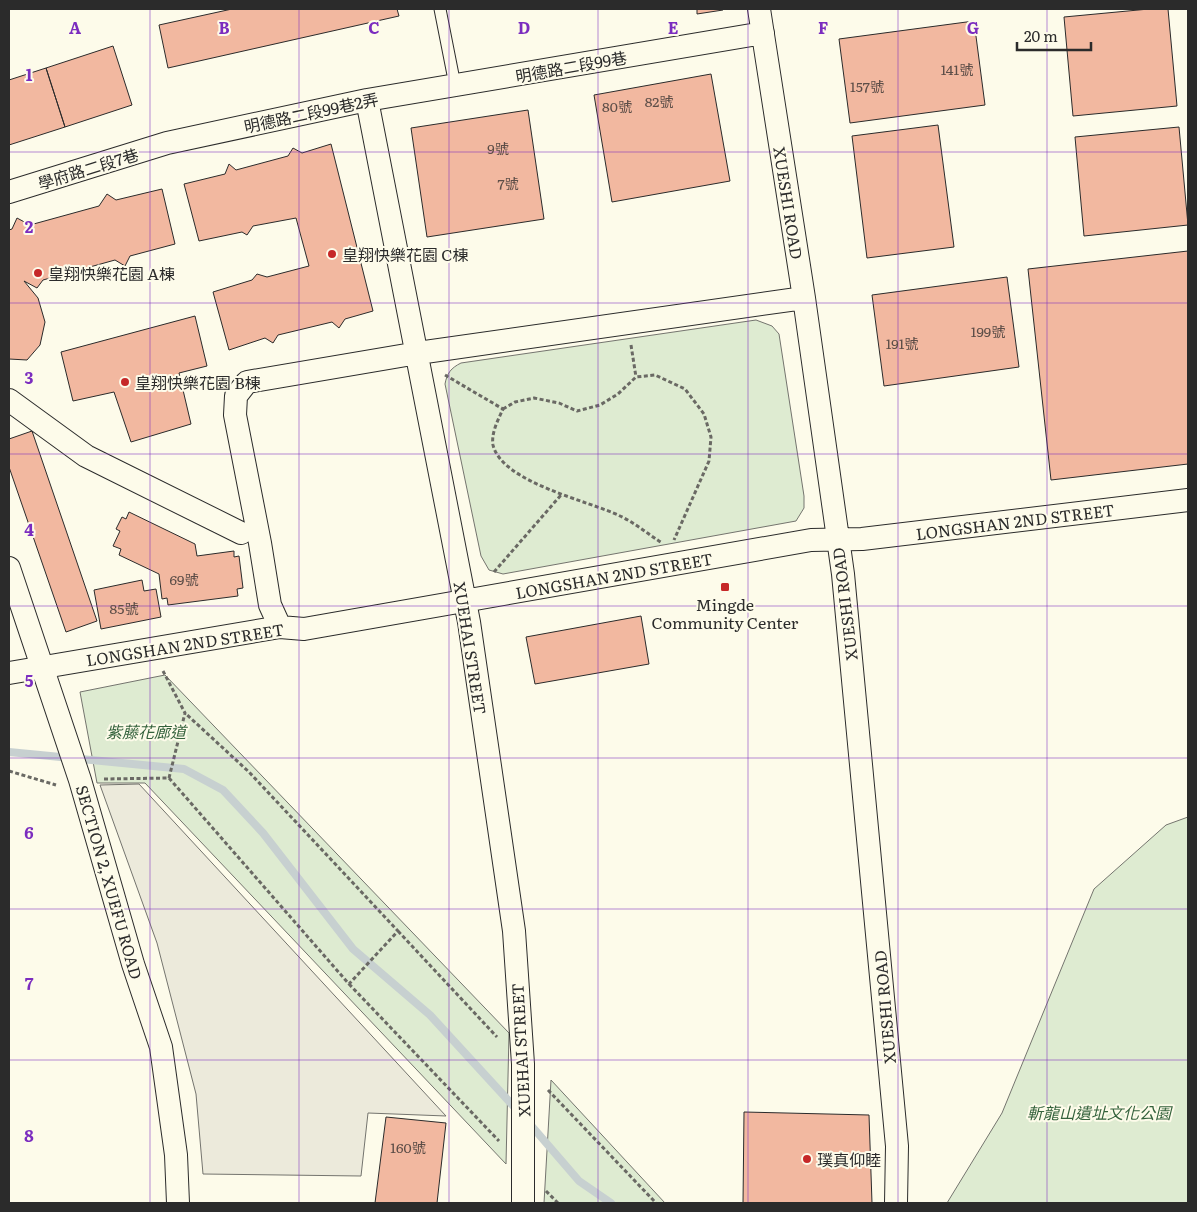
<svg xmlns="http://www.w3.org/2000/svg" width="1197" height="1212" viewBox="0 0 1197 1212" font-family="Literata,'Noto Sans TC',serif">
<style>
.green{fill:#deebd1;stroke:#74746e}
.parking{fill:#eceadb;stroke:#74746e}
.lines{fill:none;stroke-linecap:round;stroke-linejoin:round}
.stream{stroke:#c7d0d0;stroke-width:8}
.building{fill:#f2b8a0;stroke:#2b2b2b}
.lane-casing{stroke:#2b2b2b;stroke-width:13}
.street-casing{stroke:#2b2b2b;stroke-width:24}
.path{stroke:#6a6964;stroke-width:3;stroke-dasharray:4 2.5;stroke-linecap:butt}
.lane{stroke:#fdfbea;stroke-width:11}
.street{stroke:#fdfbea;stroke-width:22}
.grid{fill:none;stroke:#7b2cbf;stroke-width:1;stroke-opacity:0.55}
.poi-dot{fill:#c62828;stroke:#fdfbea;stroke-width:2}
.labels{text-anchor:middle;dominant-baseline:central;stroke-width:4;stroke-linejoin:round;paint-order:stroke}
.number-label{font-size:14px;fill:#5d4e48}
.street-label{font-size:16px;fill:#2b2b2b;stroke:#fdfbea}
.poi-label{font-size:16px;fill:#2b2b2b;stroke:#fdfbea;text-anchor:start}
.park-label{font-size:16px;font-style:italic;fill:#34623c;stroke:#fdfbea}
.grid-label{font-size:16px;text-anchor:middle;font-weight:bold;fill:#7b2cbf;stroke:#fdfbea;stroke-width:4;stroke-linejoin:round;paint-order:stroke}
</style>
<rect width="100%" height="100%" fill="#fdfbea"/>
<!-- green -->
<path class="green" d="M756,320L772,326L779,334L804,496V508L796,521L503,574L489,570L481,556L445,384C447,373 451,368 461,363Z
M165,675L509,1033L506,1164L145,783H97L80,692Z
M1188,817V1203H947L1002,1113L1094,889L1166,825Z
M551,1080L665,1203H544Z"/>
<!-- parking -->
<path class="parking" d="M139,784L446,1116L368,1113L361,1176L203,1174L196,1094L157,943L100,785Z"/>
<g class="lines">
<!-- stream -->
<path class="stream" d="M9,752L184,769L223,790L263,833L353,949L430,1015L518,1111
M529,1123L579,1181L611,1203"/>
</g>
<!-- building -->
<path class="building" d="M232,9H397L399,16L168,68L159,25Z
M697,9H722L723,10L697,14Z
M1149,9H1168L1177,106L1073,116L1064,17Z
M974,21L985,105L850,123L839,39Z
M113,46L132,105L65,127L46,68Z
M46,68L65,127L9,145V80Z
M711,74L730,181L612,202L594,95Z
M528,110L544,219L427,237L411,128Z
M938,125L954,247L867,258L852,136Z
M1179,127L1188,225L1084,236L1075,137Z
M331,144L373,311L345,319L339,328L332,322L278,335L273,343L265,338L229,350L213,292L252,280L257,274L267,277L309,266L296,218L253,226L247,235L242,232L199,241L184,184L225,174L229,164L236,170L288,156L293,148L302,153Z
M162,189L175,244L130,256L125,266L115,260L43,280L37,288L24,281L38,298L45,322L40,345L27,360L9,359V230L12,229L17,218L30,225L99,206L107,194L116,200Z
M1188,251V464L1051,480L1028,269Z
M1007,277L1019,367L884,386L872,295Z
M195,316L207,366L179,373L191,424L131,442L114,392L73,401L61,352Z
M32,431L97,621L66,632L9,467V439Z
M129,512L195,544L197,556L234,551V557L239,556L243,588L237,589L238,596L168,605L167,598L162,599L159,574L119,555L121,549L113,546L120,531L116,529L122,517L126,519Z
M142,580L144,591L156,589L161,617L101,629L94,590Z
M641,616L649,664L535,684L526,637Z
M744,1112L869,1115L872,1203H743Z
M386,1117L446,1123L437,1203H375Z"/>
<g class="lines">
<!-- lane casing -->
<g class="lane-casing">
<path id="lane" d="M440,9L455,85"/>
</g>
<!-- street casing -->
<g class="street-casing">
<path id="street" d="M759,9L804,298L843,574L897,1146L896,1203
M367,100L469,622L514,931L523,1064V1203
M9,192L167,143L367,100L763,33
M9,400L86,456L241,533
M9,568L80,780L133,964L161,1047L176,1155L178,1203
M280,627L270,605L260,543L235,415L236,396L247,382L418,353L804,298
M9,673L280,627L304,629L811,540L862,539L1188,500"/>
</g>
<!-- path -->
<path class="path" d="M631,345L636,377
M445,375L503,409C498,420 491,433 493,445C502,483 590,501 620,516C635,523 648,534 662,543
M503,409L515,402L534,398L559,403L577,411L600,405L618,394L636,377L655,375L685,389L704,414L711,437L709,461L674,540
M494,572L561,495
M9,771L56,785
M169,778L349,984L398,931L249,772L185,713
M104,779L169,778L185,713L163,671
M398,931L497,1037
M349,984L499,1141
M548,1090L656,1203
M546,1191L558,1203"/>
<!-- lane -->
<use href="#lane" class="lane"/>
<!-- street -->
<use href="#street" class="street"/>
</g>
<!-- grid -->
<path class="grid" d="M150,9V1203M299,9V1203M449,9V1203M598,9V1203M748,9V1203M898,9V1203M1047,9V1203M9,152H1188M9,303H1188M9,454H1188M9,606H1188M9,758H1188M9,909H1188M9,1060H1188"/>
<!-- markers -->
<g class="poi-dot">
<circle cx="332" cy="254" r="5"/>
<circle cx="38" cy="273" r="5"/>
<circle cx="125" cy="382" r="5"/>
<rect x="720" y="582" width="10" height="10" rx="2.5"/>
<circle cx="807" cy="1159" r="5"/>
</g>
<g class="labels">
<!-- number labels -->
<g class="number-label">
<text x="957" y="69">141號</text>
<text x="867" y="86">157號</text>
<text x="659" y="101">82號</text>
<text x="617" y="106">80號</text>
<text x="498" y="148">9號</text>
<text x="508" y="183">7號</text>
<text x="988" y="331">199號</text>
<text x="902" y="343">191號</text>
<text x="184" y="579">69號</text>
<text x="124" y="608">85號</text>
<text x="408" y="1147">160號</text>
</g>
<!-- street labels -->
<g class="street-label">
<text transform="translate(571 66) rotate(-10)">明德路二段99巷</text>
<text transform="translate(311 112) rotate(-12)">明德路二段99巷2弄</text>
<text transform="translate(88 168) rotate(-17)">學府路二段7巷</text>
<text transform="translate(789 203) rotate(81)">XUESHI ROAD</text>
<text transform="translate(1015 521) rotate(-7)">LONGSHAN 2ND STREET</text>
<text transform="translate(614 575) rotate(-10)">LONGSHAN 2ND STREET</text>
<text transform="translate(844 604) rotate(-97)">XUESHI ROAD</text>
<text transform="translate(185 644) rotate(-9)">LONGSHAN 2ND STREET</text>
<text transform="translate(471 648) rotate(81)">XUEHAI STREET</text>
<text transform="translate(110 882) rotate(74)">SECTION 2, XUEFU ROAD</text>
<text transform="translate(884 1007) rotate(-95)">XUESHI ROAD</text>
<text transform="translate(520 1050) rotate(-93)">XUEHAI STREET</text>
</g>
<!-- poi labels -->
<g class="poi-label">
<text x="342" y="254">皇翔快樂花園 C棟</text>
<text x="48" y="273">皇翔快樂花園 A棟</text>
<text x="135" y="382">皇翔快樂花園 B棟</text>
<text x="725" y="604" text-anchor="middle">Mingde<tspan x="725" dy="18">Community Center</tspan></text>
<text x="817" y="1159">璞真仰睦</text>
</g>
<!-- park labels -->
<g class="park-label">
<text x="146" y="731">紫藤花廊道</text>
<text x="1099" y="1112">斬龍山遺址文化公園</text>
</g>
</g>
<g class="grid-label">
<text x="75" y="34">A</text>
<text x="224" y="34">B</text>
<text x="374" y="34">C</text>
<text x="524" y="34">D</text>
<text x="673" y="34">E</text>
<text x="823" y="34">F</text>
<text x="973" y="34">G</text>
<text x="29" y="81">1</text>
<text x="29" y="233">2</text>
<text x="29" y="384">3</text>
<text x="29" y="536">4</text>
<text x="29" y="687">5</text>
<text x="29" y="839">6</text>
<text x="29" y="990">7</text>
<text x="29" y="1142">8</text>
</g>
<!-- border -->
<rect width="1197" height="1212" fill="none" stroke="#2b2b2b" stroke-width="20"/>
<!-- scale -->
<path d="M1017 42v8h74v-8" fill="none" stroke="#2b2b2b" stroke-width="2.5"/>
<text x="1024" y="42" font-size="15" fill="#2b2b2b" stroke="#fdfbea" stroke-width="4" paint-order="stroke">20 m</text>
</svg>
